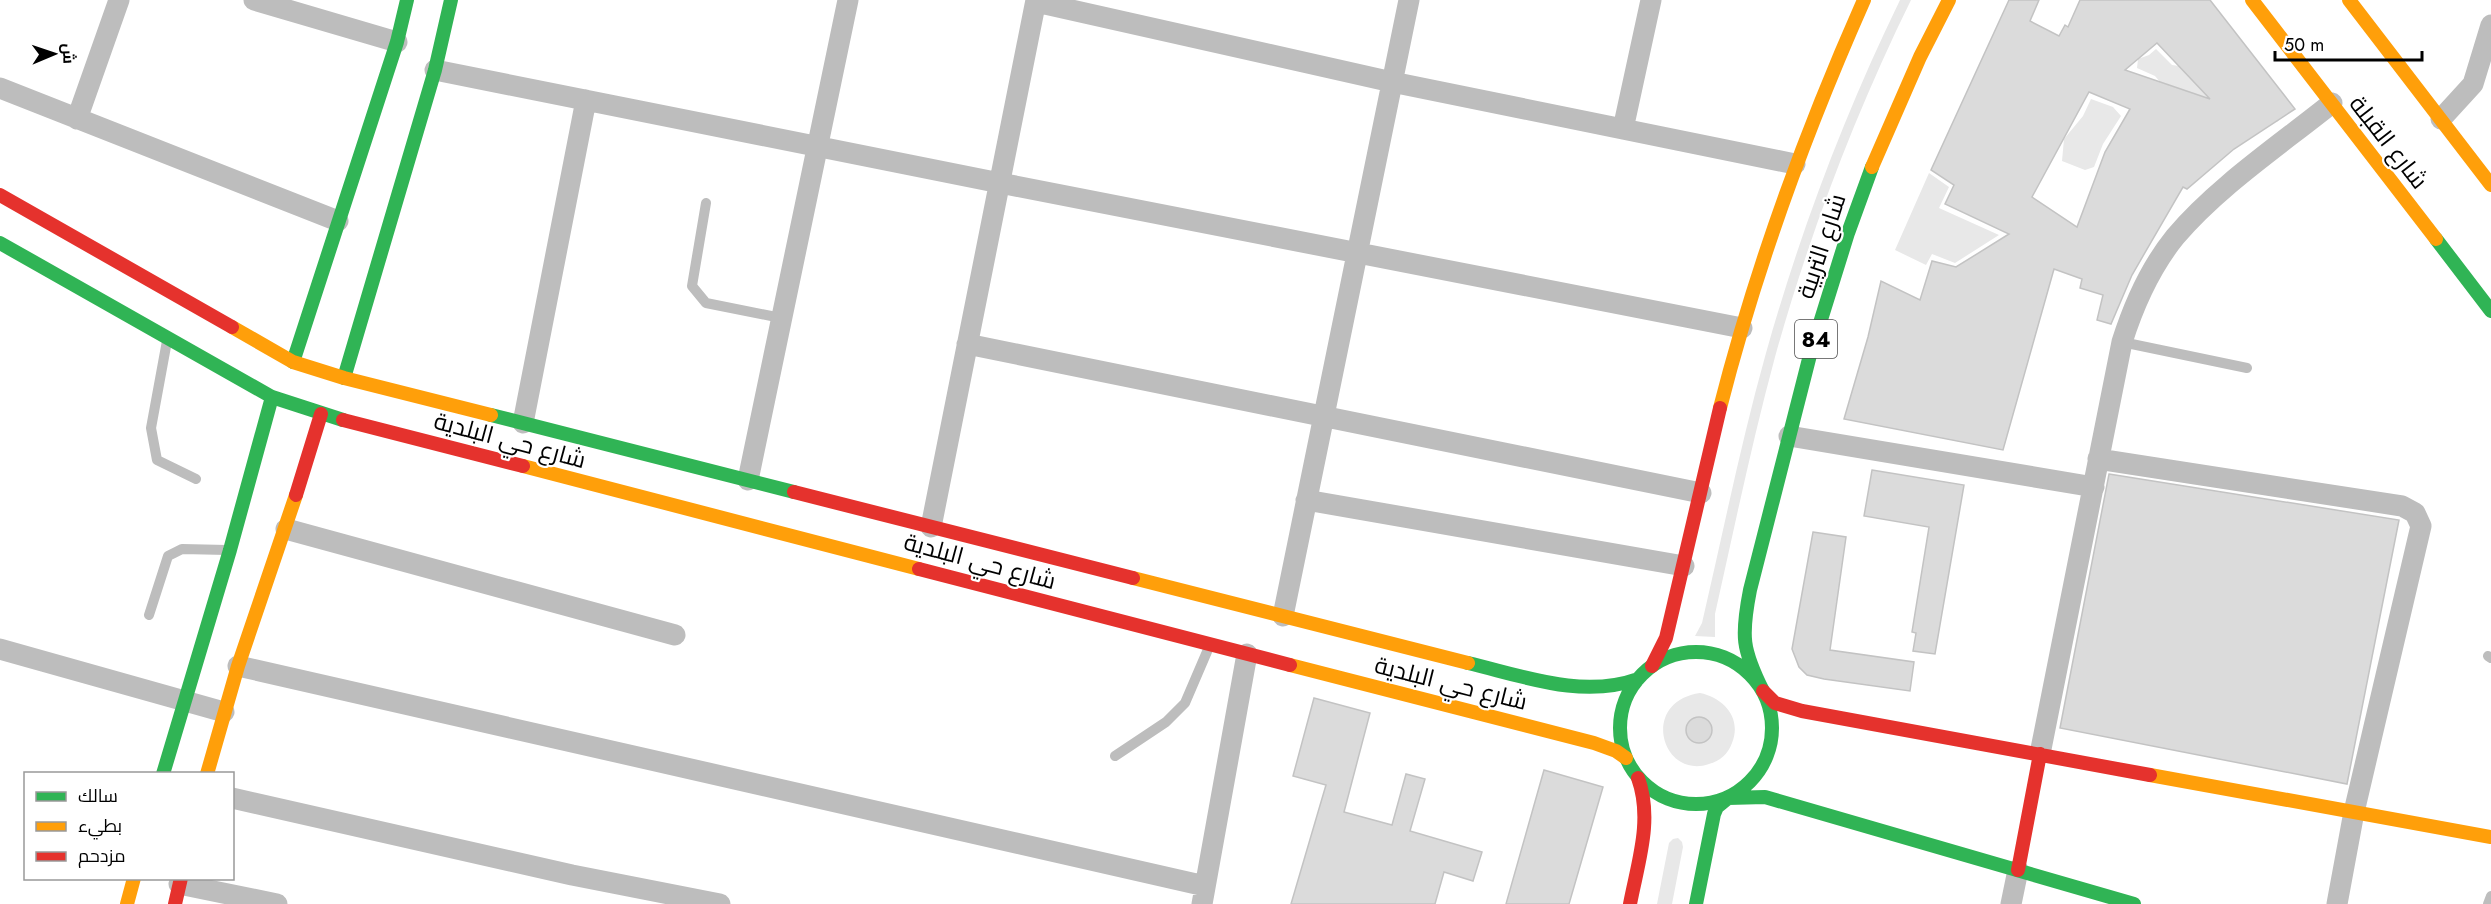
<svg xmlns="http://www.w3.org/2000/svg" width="2491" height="904" viewBox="0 0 2491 904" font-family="Jost,Cairo,sans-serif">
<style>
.green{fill:#e8e8e8;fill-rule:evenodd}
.building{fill:#dbdbdb;stroke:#c3c3c3;stroke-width:1.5;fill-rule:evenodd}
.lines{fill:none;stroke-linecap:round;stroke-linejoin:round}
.lane{stroke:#bdbdbd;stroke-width:10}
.street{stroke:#bdbdbd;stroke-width:21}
.fast{stroke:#30b455;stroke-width:14}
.slow{stroke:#ff9f0a;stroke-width:14}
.jam{stroke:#e5322d;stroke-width:14}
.labels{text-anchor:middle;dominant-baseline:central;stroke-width:4.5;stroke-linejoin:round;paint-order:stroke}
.shield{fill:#fff;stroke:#4c4c4c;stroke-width:1.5}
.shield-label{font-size:22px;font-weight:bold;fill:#000}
.street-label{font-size:24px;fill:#000;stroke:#fff}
</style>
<rect width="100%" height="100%" fill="#fff"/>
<!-- green -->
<path class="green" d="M1900,0H1911C1855,114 1809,235 1775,357C1752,442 1734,529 1715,614V637L1695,636L1702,623C1723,533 1741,442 1766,353C1800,232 1845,113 1900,0Z
M2156,49L2172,65L2179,66L2247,104L2281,118L2277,122L2160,82L2155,76L2137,68L2138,59L2149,55Z
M2091,99L2113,107L2121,116L2103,144L2094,167L2085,170L2062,161L2064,139L2083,116Z
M1929,173L1949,187L1939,208L1999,235L1955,263L1932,254L1926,265L1895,250Z
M1700,693C1724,698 1742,718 1732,743C1728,754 1720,761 1709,764C1662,780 1639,702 1700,693ZM1696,717L1702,718L1710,724L1711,734L1704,742H1693L1686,734L1688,723Z
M1678,838L1682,842L1683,847L1672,904H1657L1669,843L1673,839Z"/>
<!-- building -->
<path class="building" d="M2009,0H2039L2030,21L2059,36L2065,25L2068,27L2080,0H2210L2295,109L2234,149L2187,189L2183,187L2132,275L2111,324L2097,320L2103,295L2080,288L2082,279L2054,269L2003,450L1844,419L1868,337L1881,281L1920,300L1932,261L1956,267L2009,234L1945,204L1954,185L1931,170ZM2157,43L2210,99L2125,70ZM2089,92L2130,109L2105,152L2077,227L2032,197Z
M1872,470L1964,485L1935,654L1913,651L1916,633L1912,632L1929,527L1864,516Z
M2109,474L2399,520L2347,784L2060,728Z
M1813,532L1846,537L1830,650L1914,662L1910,691L1824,679L1807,675L1799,667L1792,649Z
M1314,698L1370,713L1344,812L1392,825L1406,774L1425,779L1410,831L1482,852L1473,881L1444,872L1435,904H1291L1326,785L1293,776Z
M1686 730a13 13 0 1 1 26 0a13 13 0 1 1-26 0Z
M1544,770L1603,787L1569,904H1506Z"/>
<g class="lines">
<!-- lane -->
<path class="lane" d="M706,203L692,286L706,303L781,318
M167,341L151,428L157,460L196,479
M2122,342L2247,368
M149,615L168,556L182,549L227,550
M2488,656L2491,658
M1115,756L1166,722L1185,703L1209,647
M2488,904L2491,896"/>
<!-- street -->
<path class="street" d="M254,0L397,42
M1036,2L1392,82L1795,164
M435,70L1000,183L1742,328
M0,88L338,221
M77,119L119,0
M2441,119L2473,84L2491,25
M1623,129L1651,0
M967,344L1701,493
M523,423L586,100
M1789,436L2094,487
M2098,459L2402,506L2415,513L2421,526L2354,812L2337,904
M748,480L848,0
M1306,500L1684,566
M931,527L1036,0
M286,529L675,635
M1283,616L1409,0
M0,649L224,712
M238,666L1205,886
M2040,754L2122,342C2134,304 2150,268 2175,237C2217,187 2281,144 2332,103
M232,798L572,875L720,904
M179,884L277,904
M1202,904L1247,654
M2011,904L2018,870"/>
<!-- fast -->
<path class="fast" d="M2436,239L2491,311
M0,243L272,397L343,420
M293,362L397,42L407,0
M344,378L435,70L451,0
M491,415L794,492
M1620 728a76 76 0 1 1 152 0a76 76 0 1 1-152 0Z
M1468,663C1523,676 1582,699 1638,679
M1763,691C1742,649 1741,636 1750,590L1810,355L1848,233L1872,167
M163,774L230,550L272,397
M1728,798L1765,797L2134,904
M1696,904L1714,814L1717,807L1728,798"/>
<!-- slow -->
<path class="slow" d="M2252,0L2436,239
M2349,0L2491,185
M1872,167L1920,57L1949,0
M232,327L293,362L344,378L491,415
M1720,408C1756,267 1805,133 1864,0
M523,466L919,569
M1133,578L1468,663
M1290,665L1594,743L1616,751L1626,758
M207,774L238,666L296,495
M2150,775L2491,837
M127,904L134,878"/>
<!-- jam -->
<path class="jam" d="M0,195L232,327
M343,420L523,466
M794,492L1133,578
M296,495L321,414
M919,569L1290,665
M1652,666L1666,638L1720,408
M1763,691L1775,703L1802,711L2150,775
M2018,870L2040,754
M175,904L181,878
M1630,904C1638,862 1653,820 1638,778"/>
</g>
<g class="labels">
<!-- shield labels -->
<rect class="shield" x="1795" y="320" width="42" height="38" rx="4.5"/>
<g class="shield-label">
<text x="1816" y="339">84</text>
</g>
<!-- street labels -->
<g class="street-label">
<text transform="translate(2389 142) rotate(52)">شارع القبلة</text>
<text transform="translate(1821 246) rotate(-72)">شارع التربية</text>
<text transform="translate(510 440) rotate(15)">شارع حي البلدية</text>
<text transform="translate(980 561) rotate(15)">شارع حي البلدية</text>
<text transform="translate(1451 683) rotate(14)">شارع حي البلدية</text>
</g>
</g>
<!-- legend -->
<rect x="24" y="772" width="210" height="108" fill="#ffffff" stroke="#999999" stroke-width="1.5"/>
<rect x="36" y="792" width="30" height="9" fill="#30b455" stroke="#999999" stroke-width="1.5"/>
<text x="78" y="802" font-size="18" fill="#000000">سالك</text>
<rect x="36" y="822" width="30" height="9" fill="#ff9f0a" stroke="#999999" stroke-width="1.5"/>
<text x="78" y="832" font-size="18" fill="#000000">بطيء</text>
<rect x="36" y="852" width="30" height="9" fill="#e5322d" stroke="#999999" stroke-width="1.5"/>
<text x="78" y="862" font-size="18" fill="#000000">مزدحم</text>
<!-- north arrow -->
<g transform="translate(54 54) rotate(88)" stroke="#ffffff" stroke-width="4.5" paint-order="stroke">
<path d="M0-4.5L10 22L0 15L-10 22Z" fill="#000000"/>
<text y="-9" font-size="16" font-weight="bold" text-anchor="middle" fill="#000000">ش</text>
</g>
<!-- scale -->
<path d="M2275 51v9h147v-9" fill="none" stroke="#000000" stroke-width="3"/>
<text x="2284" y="51" font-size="18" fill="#000000" stroke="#ffffff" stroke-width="4.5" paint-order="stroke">50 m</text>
</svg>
